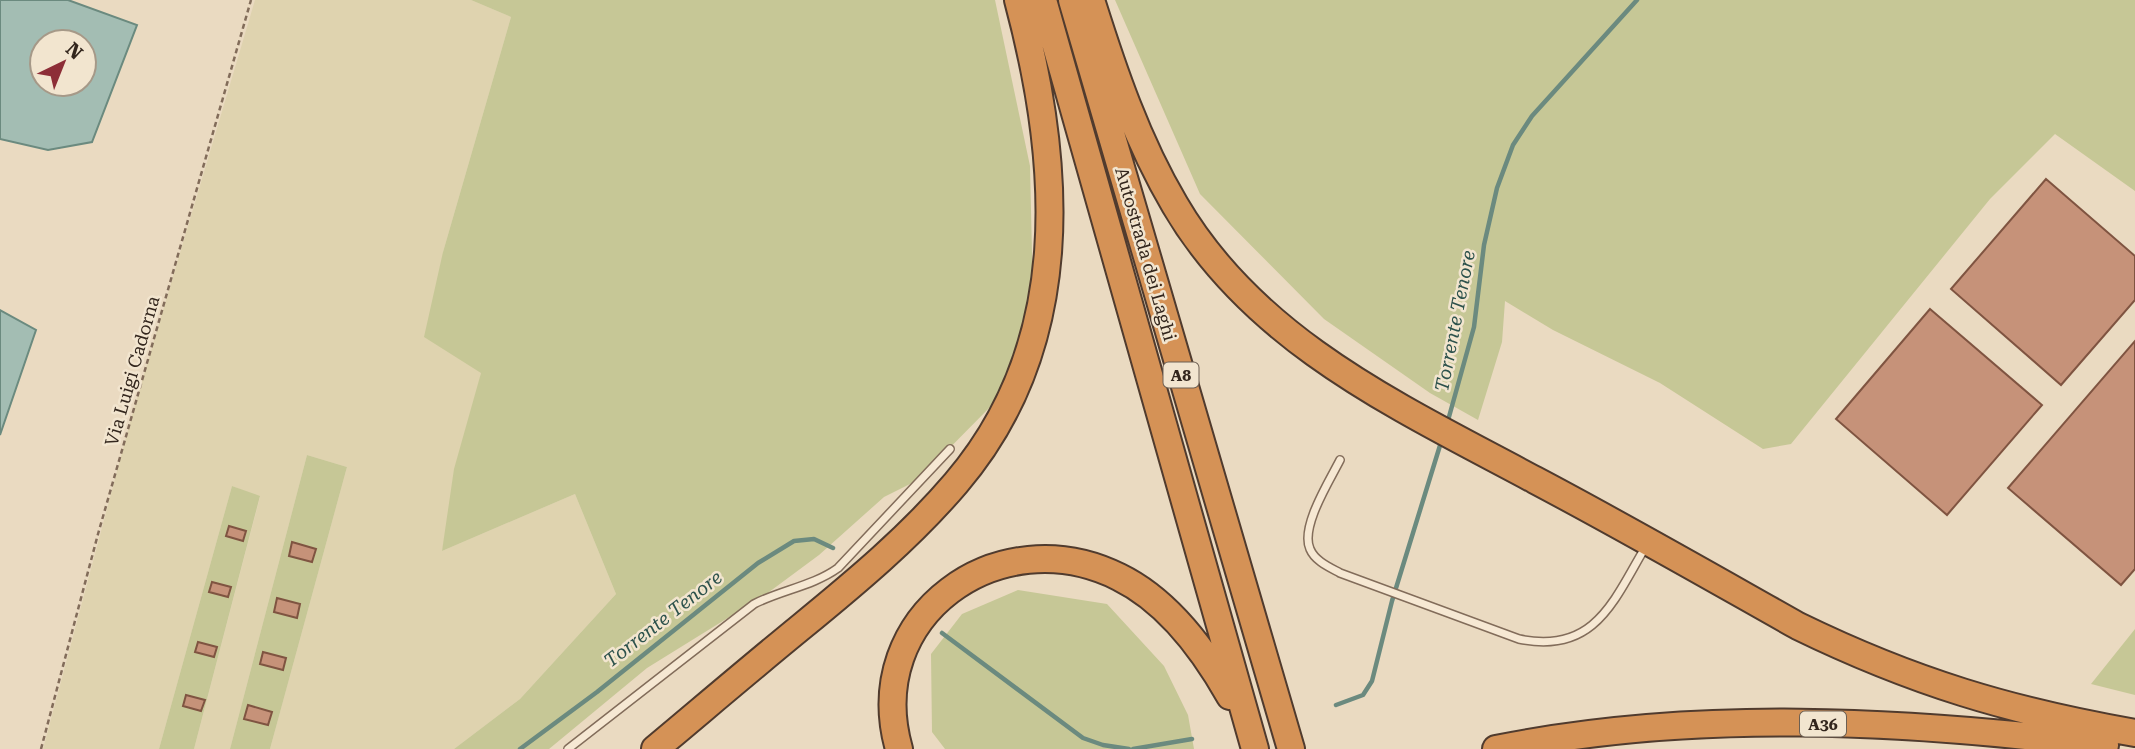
<svg xmlns="http://www.w3.org/2000/svg" width="2135" height="749" viewBox="0 0 2135 749" font-family="'Roboto Serif',serif">
<style>
.farmland{fill:#dfd3af}
.green{fill:#c6c796}
.water{fill:#a3bdb3;stroke:#6b8a7f;stroke-width:2;fill-rule:evenodd}
.lines{fill:none;stroke-linecap:round;stroke-linejoin:round}
.stream{stroke:#6b8a7f;stroke-width:4.5}
.building{fill:#c69279;stroke:#7f5441;stroke-width:2}
.service-casing{stroke:#826c5a;stroke-width:10}
.motorway-casing{stroke:#503b2e;stroke-width:30}
.path{stroke:#826c5a;stroke-width:2.5;stroke-dasharray:5 3.5;stroke-linecap:butt}
.service{stroke:#f6e8d3;stroke-width:7}
.motorway{stroke:#d59256;stroke-width:26}
.labels{text-anchor:middle;dominant-baseline:central;stroke-width:5;stroke-linejoin:round;paint-order:stroke}
.shield{fill:#f2e5cf;stroke:#6c5f52;stroke-width:2}
.shield-label{font-size:16px;font-weight:bold;fill:#33261d}
.street-label{font-size:18px;fill:#33261d;stroke:#f2e5cf}
.water-label{font-size:19px;font-style:italic;fill:#2d524c;stroke:#f2e5cf}
</style>
<rect width="100%" height="100%" fill="#eadac1"/>
<!-- farmland -->
<path class="farmland" d="M255,0H471L511,17L443,252L481,373L442,551L575,494L616,594L520,699L454,749H270L347,467L307,455L230,749H194L260,497L232,486L159,749H43L132,415Z"/>
<!-- green -->
<path class="green" d="M471,0H995L1030,166L1033,297L997,400L918,480L884,497L819,555L765,595L647,668L549,749H454L520,699L616,594L575,494L442,551L454,469L481,373L424,337L443,252L511,17Z
M1115,0H2135V191L2055,134L1990,199L1791,444L1763,449L1660,383L1553,330L1505,301L1502,342L1478,420L1430,393L1324,319L1200,194Z
M307,455L347,467L270,749H230Z
M232,486L260,496L194,749H159Z
M1018,590L1107,604L1164,666L1188,715L1194,749H945L932,732L931,654L962,614Z
M2135,629V695L2091,684Z"/>
<!-- water -->
<path class="water" d="M0,0H68L137,25L92,142L48,150L0,139ZM84,42V84H42V42Z
M0,310L36,330L0,435Z"/>
<g class="lines">
<!-- stream -->
<path class="stream" d="M1447,424L1474,327L1484,245L1497,188L1513,145L1532,116L1637,0
M942,633L1083,738L1103,745L1129,749
M1336,705L1363,695L1372,681L1392,601L1442,439
M520,749L597,692L758,563L794,541L814,539L833,548
M1133,749L1192,739"/>
</g>
<!-- building -->
<path class="building" d="M2046,179L2135,256V300L2061,385L1951,289Z
M1930,309L2042,405L1947,515L1836,419Z
M2135,341V569L2121,585L2008,488Z
M229,526L246,531L243,541L226,536Z
M292,542L316,549L312,562L289,556Z
M212,582L231,587L228,597L209,592Z
M277,598L300,604L297,618L274,612Z
M198,642L217,647L214,657L195,652Z
M263,652L286,658L283,670L260,664Z
M186,695L205,700L201,711L183,706Z
M248,705L272,712L268,725L244,719Z"/>
<g class="lines">
<!-- service casing -->
<g class="service-casing">
<path id="service" d="M1340,460C1330,480 1300,527 1310,549C1315,561 1329,567 1340,573L1519,639C1595,655 1614,600 1646,546
M568,749L754,604C781,590 813,586 838,568L950,449"/>
</g>
<!-- motorway casing -->
<g class="motorway-casing">
<path id="motorway" d="M1043,0L1255,749
M1072,0L1291,749
M1091,0C1113,70 1137,141 1175,205C1255,342 1401,408 1535,480C1624,527 1711,577 1798,626C1913,682 2010,711 2135,733
M655,749C704,708 752,667 801,627C856,582 910,537 956,483C1075,344 1062,164 1018,0
M899,749C861,616 999,517 1119,577C1168,601 1204,650 1230,696
M1496,749C1696,709 1904,720 2105,745"/>
</g>
<!-- path -->
<path class="path" d="M41,749L98,534L251,0"/>
<!-- service -->
<use href="#service" class="service"/>
<!-- motorway -->
<use href="#motorway" class="motorway"/>
</g>
<g class="labels">
<!-- shield labels -->
<g class="shield">
<rect x="1163.5" y="362.5" width="35" height="25" rx="5"/>
<rect x="1800" y="711.5" width="46" height="25" rx="5"/>
</g>
<g class="shield-label">
<text x="1181" y="375">A8</text>
<text x="1823" y="724">A36</text>
</g>
<!-- street labels -->
<g class="street-label">
<text transform="translate(1146 254) rotate(74)">Autostrada dei Laghi</text>
<text transform="translate(132 371) rotate(-74)">Via Luigi Cadorna</text>
</g>
<!-- water labels -->
<g class="water-label">
<text transform="translate(1455 321) rotate(-79)">Torrente Tenore</text>
<text transform="translate(663 619) rotate(-38)">Torrente Tenore</text>
</g>
</g>
<!-- north arrow -->
<g transform="translate(63 63) rotate(43)"><circle r="33" fill="#f2e5cf" stroke="#a69988" stroke-width="2"/>
<path d="M0-5L12 26L0 18L-12 26Z" fill="#8d2e37"/>
<text y="-10" font-size="19" font-weight="bold" text-anchor="middle" fill="#33261d">N</text>
</g>
</svg>
